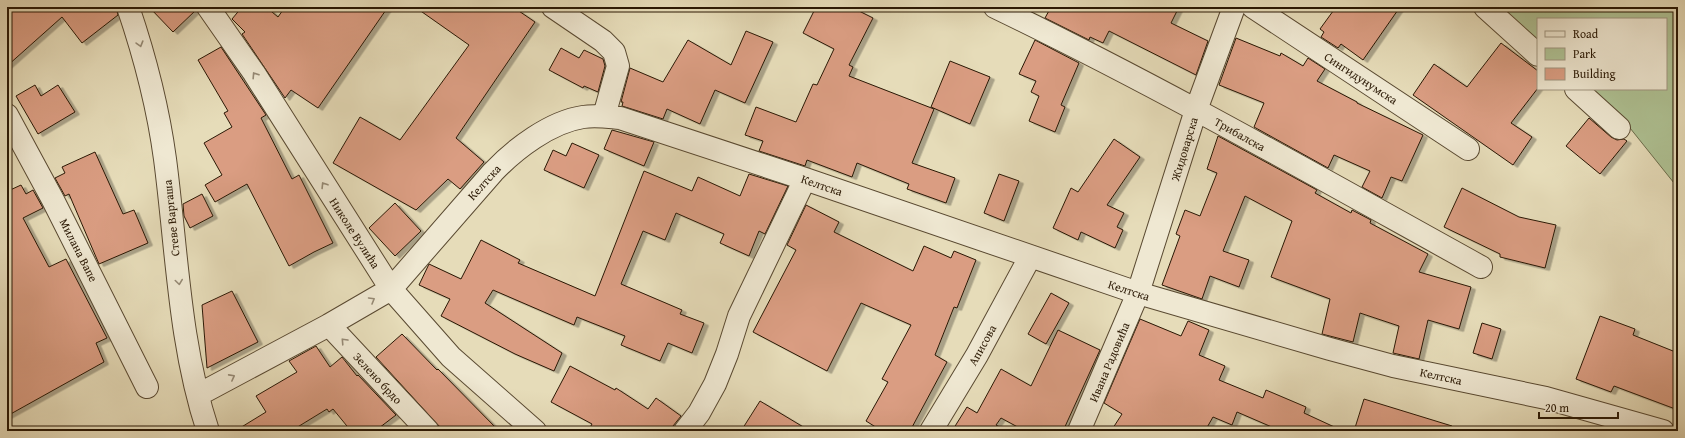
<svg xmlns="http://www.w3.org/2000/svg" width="1685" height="438" viewBox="0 0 1685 438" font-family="'Gentium Book Plus',serif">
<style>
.green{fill:#afc294;stroke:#6c6d4c}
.building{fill:#da9d82;stroke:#2a1804;filter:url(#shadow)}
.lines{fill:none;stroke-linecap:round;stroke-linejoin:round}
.minor-casing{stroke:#594931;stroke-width:24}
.minor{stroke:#efe8d2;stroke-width:22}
.oneway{stroke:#968a75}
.labels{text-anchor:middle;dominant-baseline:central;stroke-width:4;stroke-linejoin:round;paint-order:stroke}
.street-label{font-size:12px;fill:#2a1804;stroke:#efe8d2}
</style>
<defs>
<filter id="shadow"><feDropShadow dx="4.5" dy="2.5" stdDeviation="0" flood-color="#0004"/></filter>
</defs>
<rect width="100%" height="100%" fill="#e6dcb9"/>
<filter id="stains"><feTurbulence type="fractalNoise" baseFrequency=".005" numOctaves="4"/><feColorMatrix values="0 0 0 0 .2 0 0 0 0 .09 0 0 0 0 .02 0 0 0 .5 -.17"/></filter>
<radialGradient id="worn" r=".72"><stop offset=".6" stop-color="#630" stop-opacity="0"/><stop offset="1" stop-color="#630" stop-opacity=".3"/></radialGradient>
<!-- green -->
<path class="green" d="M1490,7H1678V188L1630,128L1586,89H1666V19H1538V48Z"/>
<!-- building -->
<path class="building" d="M16,7H116L118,15L82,43L62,17L7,66V15Z
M149,7H196V10L173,32Z
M242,7H266L278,17L285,7H388L318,108L291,90L285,98L242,34L245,32L232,19Z
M415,7H513L535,22L456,138L484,162L460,189L448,179L416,210L333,163L360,117L400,140L469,45Z
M816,7H851L873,18L849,65L853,67L849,76L934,109L912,163L955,178L946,203L907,189L909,184L857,163L852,177L807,160L805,166L759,151L763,141L745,135L756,107L796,122L813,84L817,85L834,49L803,33Z
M1051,7H1179L1171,23L1208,41L1196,75L1109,31L1103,43L1090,37L1089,40L1045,18Z
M1336,7H1400L1363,60L1341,44L1338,48L1321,37L1324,32L1320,29Z
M746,31L773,42L745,103L715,90L700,124L667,109L663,119L622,106L623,102H621L630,68L663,82L688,40L731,65Z
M1236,38L1280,56L1281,53L1303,66L1308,58L1325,69L1317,81L1357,102V103L1423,135L1402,181L1391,177L1382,198L1362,187L1370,171L1334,155L1328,168L1254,127L1264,103L1219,85Z
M1035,40L1079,63L1061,105L1065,107L1055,132L1029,121L1039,96L1031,92L1036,81L1019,74Z
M1501,43L1538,71V88L1511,123L1532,137L1513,165L1413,95L1434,64L1467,87Z
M221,47L266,115L261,118L292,179L299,175L333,243L314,252L289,266L247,184L215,202L205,185L222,175L204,143L232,127L224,113L228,111L198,60Z
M561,48L579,58L584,50L603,59L605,66L598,92L584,86L583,88L549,70Z
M950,61L990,77L970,124L931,107Z
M35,85L41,96L58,85L75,112L38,134L16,96Z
M1589,118L1611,137L1617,140L1624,139L1627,141L1600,174L1566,146Z
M612,130L654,142L644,166L604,149Z
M1218,136L1317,190L1315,193L1351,213L1352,210L1371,220L1370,223L1428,254L1419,272L1471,287L1459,329L1428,320L1419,359L1393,353L1399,326L1360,313L1353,342L1322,334L1330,299L1271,277L1292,221L1245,196L1223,251L1249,260L1239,287L1210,276L1202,299L1162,285L1180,236L1176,234L1185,210L1200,216L1217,173L1207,169Z
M1114,139L1140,157L1107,205L1124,213L1117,227L1123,230L1115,248L1081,232L1078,240L1053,228L1071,188L1078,192Z
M572,143L599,155L584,188L544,170L553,150L566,156Z
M95,152L123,214L134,210L148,243L99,264L69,194L65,196L55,178L65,173L62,167Z
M644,171L692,191L698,177L740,196L749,174L788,186L765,234L759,231L749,256L720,243L724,234L676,213L665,240L643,231L621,284L682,310L680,314L704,323L692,353L668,343L660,361L621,345L625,336L577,317L574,325L493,290L485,303L562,353L554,371L515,354L441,316L450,299L419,285L429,264L461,279L481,240L520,260L518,263L595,296Z
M999,174L1019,181L1004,221L984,213Z
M21,185L26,194L33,190L43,208L23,218L49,267L66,259L107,338L96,343L104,362L7,416V188L8,191Z
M1462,188L1519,217L1556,225L1545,268L1500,257V254L1444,227Z
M202,194L213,216L190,228L184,216L183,204Z
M395,203L421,231L395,256L369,228Z
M806,205L839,222L834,232L913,271L924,246L951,258L954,251L976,260L957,308L954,307L935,355L947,362L910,431H882L866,421L888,382L882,379L911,325L861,303L827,371L753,332L796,250L787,245Z
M232,291L258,342L207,368L202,305Z
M1051,293L1069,303L1046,344L1028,334Z
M1600,316L1635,329L1633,335L1678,353V410L1614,386L1611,392L1576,379Z
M1140,319L1181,336L1188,321L1209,330L1199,355L1225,366L1219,380L1263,398L1266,390L1306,407L1304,413L1343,431H1281L1237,412L1232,425L1213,417L1205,431H1111L1122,414L1104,403Z
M1482,323L1501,329L1492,359L1473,353Z
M1058,330L1100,350L1063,431H1025L1001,418L996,425L1007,431H952L967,407L977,413L1001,369L1031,386Z
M402,334L437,370L438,369L499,431H445L438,425L376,357Z
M316,346L330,367L342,357L357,376L358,375L396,415L375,431H351L333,409L329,412L327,409L291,431H235L266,412L256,396L297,372L289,361Z
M570,366L615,390L616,388L648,409L656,398L681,416L673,426V431H588L592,424L551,402Z
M1364,399L1452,426L1451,431H1354Z
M760,401L810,431H741Z"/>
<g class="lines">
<!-- minor casing -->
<g class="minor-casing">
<path id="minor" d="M128,7C145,57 158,107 165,159C177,250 179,344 208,431
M208,7L254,73L391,289L451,357L535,431
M553,7L603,41L614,52L618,66L604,116
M995,7C1161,87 1320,178 1481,267
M1253,7L1468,149
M1485,7L1538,55
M1576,89L1619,128
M7,115L53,200L147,387
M329,325L428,431
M198,395L329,325L391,289L493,172C515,149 550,122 583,117C596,115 608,117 620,118L805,179L1138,293L1330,349L1393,366L1546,398L1663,431
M685,431L699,413L715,384L727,354L739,316L805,179
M931,431L977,355L1030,257
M1079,431L1138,293L1196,110L1234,7"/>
</g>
<!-- minor -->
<use href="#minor" class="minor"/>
</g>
<!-- one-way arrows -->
<defs><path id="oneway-chevron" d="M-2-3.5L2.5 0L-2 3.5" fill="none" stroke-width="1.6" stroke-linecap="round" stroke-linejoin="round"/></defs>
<g class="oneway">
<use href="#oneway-chevron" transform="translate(140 44) rotate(74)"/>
<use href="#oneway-chevron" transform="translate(255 75) rotate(-123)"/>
<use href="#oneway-chevron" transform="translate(324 185) rotate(-122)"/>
<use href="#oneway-chevron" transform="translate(179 282) rotate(82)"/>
<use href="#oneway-chevron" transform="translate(372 300) rotate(-30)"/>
<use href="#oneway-chevron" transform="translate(344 341) rotate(-133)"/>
<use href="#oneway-chevron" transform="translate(232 377) rotate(-28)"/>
</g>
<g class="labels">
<!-- street labels -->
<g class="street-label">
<text transform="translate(1361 78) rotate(33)">Сингидунумска</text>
<text transform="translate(1240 134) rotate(29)">Трибалска</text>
<text transform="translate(1184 149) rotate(-73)">Жидоварска</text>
<text transform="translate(484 182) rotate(-48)">Келтска</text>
<text transform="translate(822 185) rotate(19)">Келтска</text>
<text transform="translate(171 218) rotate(-96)">Стеве Варгаша</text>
<text transform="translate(355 233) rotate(57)">Николе Вулића</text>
<text transform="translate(79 250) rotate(63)">Милана Вапе</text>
<text transform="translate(1129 290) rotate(18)">Келтска</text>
<text transform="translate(982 345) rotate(-61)">Аписова</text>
<text transform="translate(1109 362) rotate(-67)">Ивана Радовића</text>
<text transform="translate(1441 376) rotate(12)">Келтска</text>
<text transform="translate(378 378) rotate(47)">Зелено брдо</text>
</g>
</g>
<!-- margin -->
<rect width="1685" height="438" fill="none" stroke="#e6dcb9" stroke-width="24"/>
<rect x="8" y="8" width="1669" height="422" fill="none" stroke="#2a1804" stroke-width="2"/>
<rect x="12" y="12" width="1661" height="414" fill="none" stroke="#2a1804"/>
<!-- legend -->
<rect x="1537" y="18" width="130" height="72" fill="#efe8d2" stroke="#a09580"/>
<rect x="1545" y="31" width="20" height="6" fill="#efe8d2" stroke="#a09580"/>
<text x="1573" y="38" font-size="12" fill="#2a1804">Road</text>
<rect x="1545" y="48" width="20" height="12" fill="#afc294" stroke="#a09580"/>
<text x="1573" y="58" font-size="12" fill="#2a1804">Park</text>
<rect x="1545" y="68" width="20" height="12" fill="#da9d82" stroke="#a09580"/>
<text x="1573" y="78" font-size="12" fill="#2a1804">Building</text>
<!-- scale -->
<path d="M1539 412v6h79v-6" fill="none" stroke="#2a1804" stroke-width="2"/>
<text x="1545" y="412" font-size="12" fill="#2a1804" stroke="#efe8d2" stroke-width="3" paint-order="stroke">20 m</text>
<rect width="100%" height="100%" filter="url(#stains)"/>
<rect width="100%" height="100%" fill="url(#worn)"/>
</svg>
